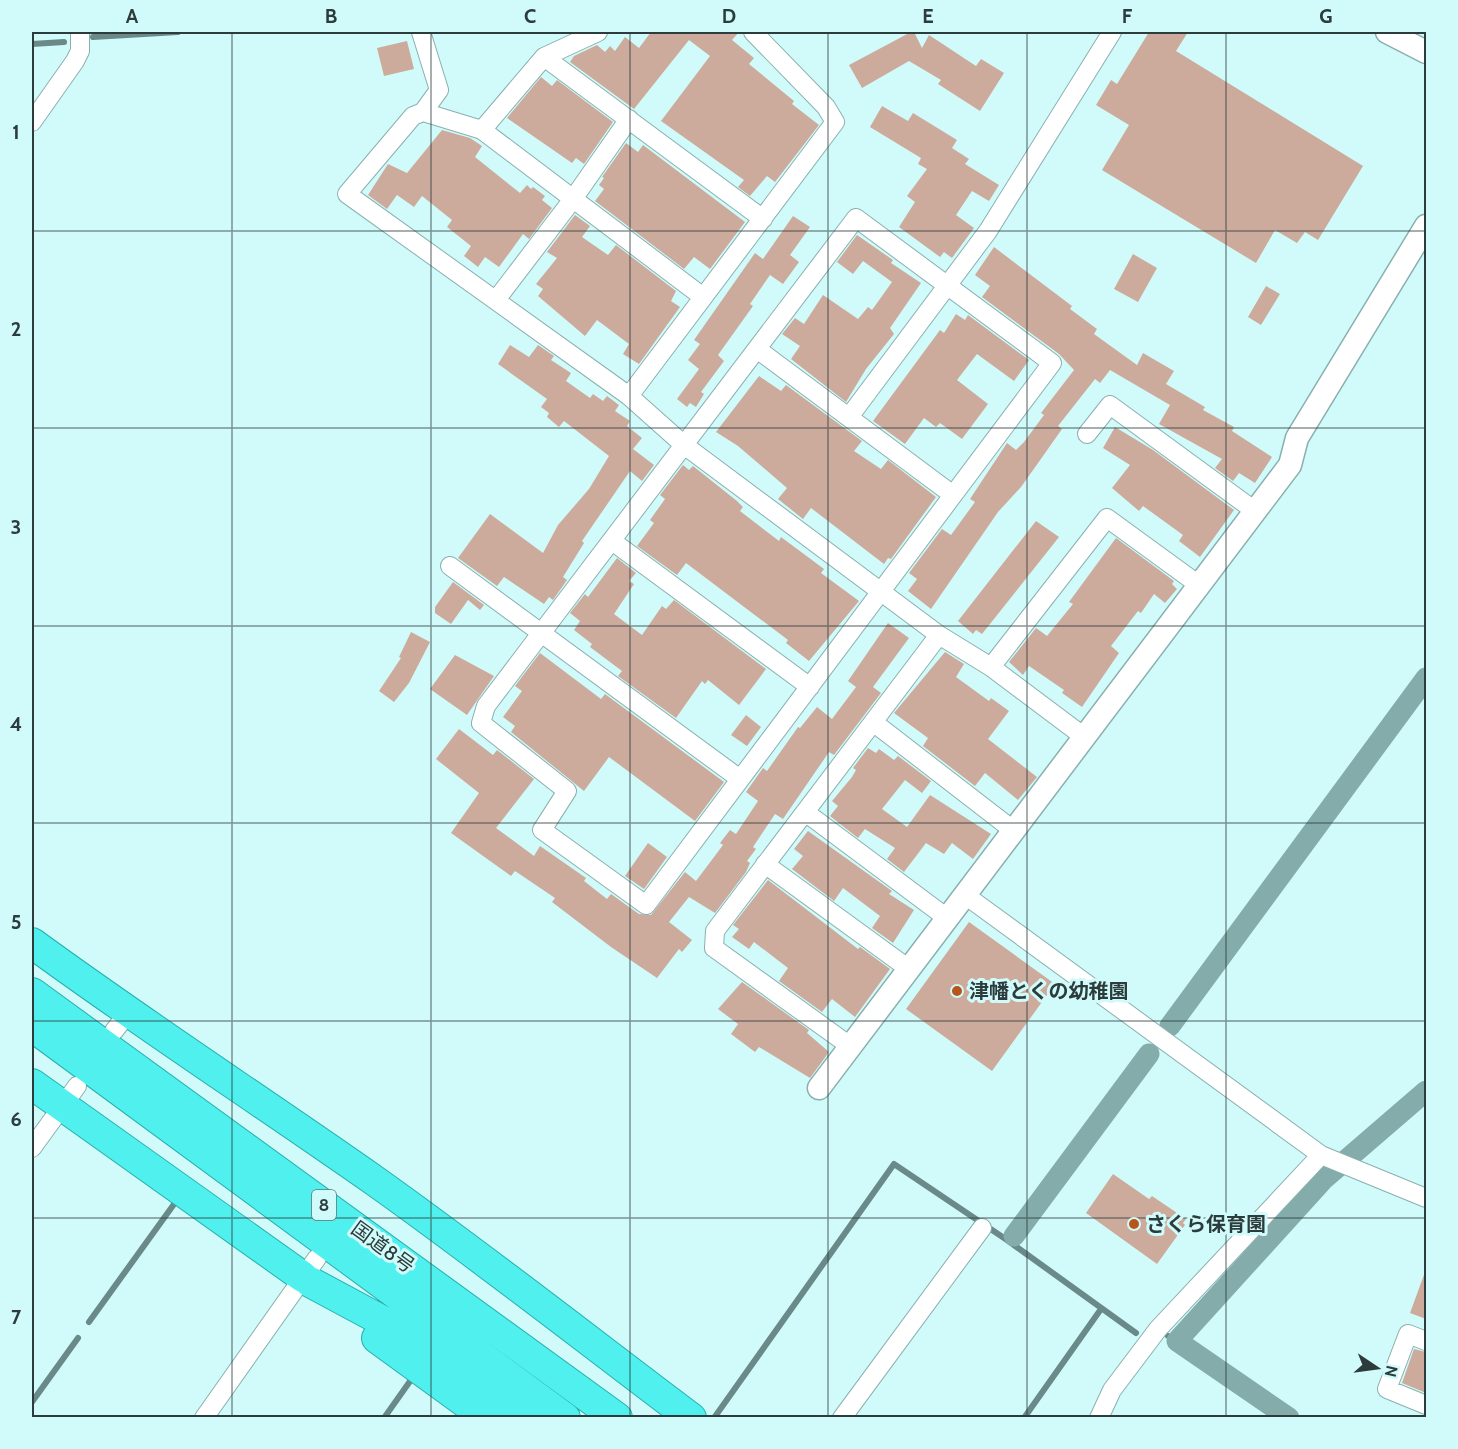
<svg xmlns="http://www.w3.org/2000/svg" width="1458" height="1449" viewBox="0 0 1458 1449" font-family="Cabin,'Noto Sans JP',sans-serif">
<style>
.lines{fill:none;stroke-linecap:round;stroke-linejoin:round}
.stream{stroke:#6a8a8a;stroke-width:6}
.canal{stroke:#84acab;stroke-width:21}
.building{fill:#ccab9c}
.minor-casing{stroke:#89b0af;stroke-width:20}
.tertiary-casing{stroke:#89b0af;stroke-width:25}
.trunk-casing{stroke:#27afae;stroke-width:32}
.minor{stroke:#fff;stroke-width:18}
.tertiary{stroke:#fff;stroke-width:22}
.trunk{stroke:#50f0ef;stroke-width:30}
.grid{fill:none;stroke:#2c3c3c;stroke-width:1.5;stroke-opacity:0.55}
.poi-dot{fill:#b7551b;stroke:#d1fbfa;stroke-width:2}
.labels{text-anchor:middle;dominant-baseline:central;stroke-width:6;stroke-linejoin:round;paint-order:stroke}
.shield{fill:#d1fbfa;stroke:#5e7575;stroke-width:1.5}
.shield-label{font-size:18px;font-weight:bold;fill:#2c3c3c}
.poi-label{font-size:20px;font-weight:bold;fill:#2c3c3c;stroke:#d1fbfa;text-anchor:start}
.street-label{font-size:20px;fill:#2c3c3c;stroke:#d1fbfa}
.neatline{fill:none;stroke:#2c3c3c;stroke-width:2}
.grid-label{font-size:20px;text-anchor:middle;font-weight:bold;fill:#2c3c3c}
</style>
<rect width="100%" height="100%" fill="#d1fbfa"/>
<g class="lines">
<!-- stream -->
<path class="stream" d="M93,37L178,32
M32,44L64,42
M1007,1240L1136,1333
M89,1322L177,1200
M1168,1336L1177,1341
M32,1402L78,1338
M384,1418L413,1377
M714,1418L894,1164L1007,1240L1014,1236
M1024,1418L1101,1309"/>
<!-- canal -->
<path class="canal" d="M1170,1026L1426,678
M1014,1236L1149,1054
M1289,1418L1177,1341L1324,1179L1426,1091"/>
</g>
<!-- building -->
<path class="building" d="M651,32H739L732,40L754,58L749,64L794,101L792,104L819,125L775,182L767,176L750,196L738,187L744,180L661,121L710,56L689,40L634,109L570,62L574,56L597,45L605,52L610,46L615,51L625,37L639,48Z
M911,32H914L922,48L929,35L976,66L981,59L1004,73L980,111L938,84L941,80L909,61L862,88L849,65Z
M1149,32H1188L1176,51L1363,166L1318,240L1305,232L1297,243L1275,230L1256,263L1102,170L1129,125L1096,105L1111,80L1117,84Z
M407,41L414,69L384,76L377,48Z
M541,77L552,86L557,80L613,122L584,164L576,158L572,163L507,118Z
M882,106L908,121L913,113L957,140L952,148L969,159L965,164L999,185L989,201L972,191L956,215L974,228L952,258L944,252L940,257L899,227L915,202L907,196L927,169L918,164L921,158L870,127Z
M442,130L470,138L482,146L475,157L520,193L527,185L531,189L533,187L545,196L542,200L552,208L529,239L523,234L499,267L485,257L478,267L464,256L471,246L447,227L452,220L422,196L414,207L397,195L387,209L368,195L388,164L407,173Z
M626,143L638,152L643,145L745,222L710,269L694,257L684,269L595,201L604,189L599,185L604,178L602,177Z
M575,215L590,226L582,237L608,255L616,245L676,291L671,301L680,307L639,364L623,354L629,344L597,320L585,336L538,296L543,289L536,284L557,258L547,252Z
M793,216L810,227L790,255L799,262L783,284L770,275L750,304L753,306L718,355L724,361L701,392L704,394L696,407L690,403L687,407L677,399L699,369L688,360L700,344L694,340L755,253L763,259Z
M857,235L893,260L891,263L921,283L890,328L894,334L866,369L846,402L791,359L800,346L782,334L795,318L804,324L823,295L858,319L868,307L872,310L892,282L863,261L853,274L837,262Z
M994,247L1072,306L1070,309L1097,329L1094,334L1137,365L1143,353L1174,371L1166,384L1205,407L1203,410L1234,427L1232,431L1272,457L1255,483L1239,473L1233,481L1215,468L1222,459L1159,424L1170,405L1110,370L1100,383L1095,379L1058,426L1062,429L1043,456L1021,487L998,512L931,609L908,591L917,579L909,573L942,529L951,535L975,502L970,499L1007,443L1016,450L1024,442L1044,415L1041,413L1074,370L1059,354L982,297L990,286L975,275Z
M1133,254L1157,268L1138,302L1114,289Z
M1266,286L1280,294L1261,325L1248,317Z
M956,314L965,320L968,315L1029,360L1014,381L977,354L957,380L988,404L962,439L940,423L936,427L924,418L905,444L873,421L940,330L944,333Z
M510,345L529,357L538,345L554,356L551,360L571,373L566,381L590,398L593,394L603,401L607,396L619,405L615,411L630,421L627,426L642,438L633,449L654,465L642,481L630,471L582,541L584,543L563,577L567,580L553,600L549,597L544,604L504,577L497,586L458,558L490,514L543,553L558,525L589,489L609,456L564,421L559,427L547,417L549,413L541,407L547,399L498,364Z
M759,376L781,391L786,385L862,441L854,451L881,469L888,460L936,497L891,559L888,558L884,564L811,508L803,519L778,499L787,488L738,446L716,432Z
M1115,427L1153,450L1234,510L1200,557L1179,541L1183,535L1143,506L1139,511L1112,488L1130,465L1103,448Z
M683,465L689,470L693,466L737,501L743,507L740,511L779,541L781,537L824,569L821,573L859,601L809,661L786,643L788,640L686,563L677,575L637,546L654,523L650,520L665,499L660,495Z
M1036,521L1059,537L982,634L976,630L973,634L958,621Z
M1116,538L1174,581L1172,584L1177,589L1165,603L1154,594L1141,613L1138,611L1111,646L1119,653L1082,707L1062,693L1064,690L1029,666L1023,675L1009,662L1036,628L1047,636L1073,604L1069,602Z
M617,558L636,573L629,581L634,584L614,614L642,635L662,606L666,609L674,600L766,669L739,705L708,680L705,684L702,681L676,718L618,676L622,671L590,647L592,644L574,630L580,621L570,613L585,594L588,597Z
M453,582L484,605L480,610L468,600L451,624L435,613V607Z
M888,623L909,638L873,687L881,693L834,755L829,752L783,819L775,814L753,847L756,849L747,861L750,863L746,872L715,913L689,897L669,922L692,940L682,952L679,949L657,978L611,947L552,902L555,898L515,871L511,876L451,833L479,793L436,759L459,729L493,755L497,750L534,779L496,828L534,856L540,846L586,878L584,881L607,899L611,894L639,914L651,915L685,872L696,881L723,845L720,843L730,830L736,834L758,801L746,792L763,768L767,771L798,727L800,728L817,707L832,719L856,687L848,681Z
M411,632L430,642L409,683L394,702L379,691L401,658L399,657Z
M945,652L964,664L956,677L989,701L991,698L1009,711L988,739L1037,777L1018,800L985,773L975,786L923,746L928,738L894,713Z
M540,653L601,699L605,694L724,782L695,821L609,757L584,791L511,732L515,726L503,717L522,691L515,686Z
M455,655L494,676L467,715L430,689Z
M746,715L761,727L747,746L731,735Z
M868,748L876,753L879,749L894,760L898,756L931,781L922,793L905,780L882,809L907,827L930,795L991,834L973,859L952,843L944,854L926,843L904,872L887,859L895,848L865,829L858,838L830,816L838,806L832,801L852,777L856,770L853,768Z
M808,831L892,891L889,894L914,910L893,943L872,928L880,916L843,888L834,901L792,869L803,856L794,849Z
M648,843L667,857L644,889L625,876Z
M768,880L858,949L860,947L890,969L855,1017L832,999L822,1012L779,981L788,968L754,942L749,949L732,937L739,929L733,925Z
M969,922L1055,984L992,1071L906,1009Z
M742,982L809,1030L807,1033L829,1052L810,1078L759,1047L755,1052L731,1034L738,1024L718,1009Z
M1113,1174L1149,1199L1152,1196L1186,1219L1183,1223L1185,1225L1157,1264L1086,1213Z
M1425,1272H1426V1319L1410,1313Z
M1414,1349L1426,1352V1393L1402,1383Z"/>
<g class="lines">
<!-- minor casing -->
<g class="minor-casing">
<path id="minor" d="M421,32L439,90L423,112L413,116L347,194L629,396L684,445L939,635L991,667L1083,736
M544,57L763,219
M423,112L482,130L703,297
M32,122L75,61L80,51V32
M482,130L544,57L598,32
M856,218L1052,363L646,905L542,830L567,791L481,723L486,706Z
M496,300L573,199L629,119
M757,349L953,495
M629,396L835,122L826,107L753,32
M849,417L988,231L1112,32
M1087,434L1110,405L1255,511
M612,541L810,687
M450,566L740,779
M991,667L1107,518L1199,585
M873,722L1013,830
M805,812L947,918
M765,864L909,969
M965,895L1321,1155L1426,1198
M114,1031L128,1013
M850,1046L714,948L715,931L939,635
M32,1148L77,1086
M1426,1341L1408,1334L1387,1389L1426,1405
M204,1418L317,1258
M842,1418L982,1228
M1099,1418L1112,1390L1158,1329L1321,1155"/>
</g>
<!-- tertiary casing -->
<g class="tertiary-casing">
<path id="tertiary" d="M1387,32L1426,52
M819,1088L1290,465L1297,438L1426,226"/>
</g>
<!-- trunk casing -->
<g class="trunk-casing">
<path id="trunk" d="M32,943C144,1025 261,1101 375,1181C482,1257 586,1339 691,1418
M32,993L617,1418
M32,1026L565,1418
M32,1084L303,1277
M310,1282L405,1333L530,1418
M377,1338L487,1418"/>
</g>
<!-- minor -->
<use href="#minor" class="minor"/>
<!-- tertiary -->
<use href="#tertiary" class="tertiary"/>
<!-- trunk -->
<use href="#trunk" class="trunk"/>
</g>
<!-- grid -->
<path class="grid" d="M232,32V1418M431,32V1418M630,32V1418M828,32V1418M1027,32V1418M1226,32V1418M32,231H1426M32,428H1426M32,626H1426M32,823H1426M32,1021H1426M32,1218H1426"/>
<!-- markers -->
<g class="poi-dot">
<circle cx="957" cy="991" r="6"/>
<circle cx="1134" cy="1224" r="6"/>
</g>
<g class="labels">
<!-- shield labels -->
<rect class="shield" x="312" y="1190" width="24" height="30" rx="4.5"/>
<g class="shield-label">
<text x="324" y="1205">8</text>
</g>
<!-- poi labels -->
<g class="poi-label">
<text x="969" y="991">津幡とくの幼稚園</text>
<text x="1146" y="1224">さくら保育園</text>
</g>
<!-- street labels -->
<g class="street-label">
<text transform="translate(383 1247) rotate(36)">国道8号</text>
</g>
</g>
<!-- border -->
<rect width="1458" height="1449" fill="none" stroke="#d1fbfa" stroke-width="66"/>
<!-- north arrow -->
<g transform="translate(1377 1368) rotate(103)" stroke="#d1fbfa" stroke-width="4.5" paint-order="stroke">
<path d="M0-4.5L10 22L0 15L-10 22Z" fill="#2c3c3c"/>
<text y="-9" font-size="16" font-weight="bold" text-anchor="middle" fill="#2c3c3c">N</text>
</g>
<rect x="33" y="33" width="1392" height="1383" class="neatline"/>
<g class="grid-label">
<text x="132" y="23">A</text>
<text x="331" y="23">B</text>
<text x="530" y="23">C</text>
<text x="729" y="23">D</text>
<text x="928" y="23">E</text>
<text x="1127" y="23">F</text>
<text x="1326" y="23">G</text>
<text x="16" y="139">1</text>
<text x="16" y="336">2</text>
<text x="16" y="534">3</text>
<text x="16" y="731">4</text>
<text x="16" y="929">5</text>
<text x="16" y="1126">6</text>
<text x="16" y="1324">7</text>
</g>
</svg>
